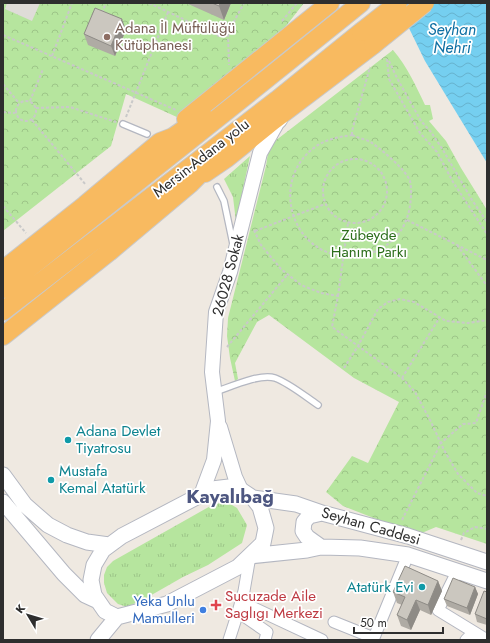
<svg xmlns="http://www.w3.org/2000/svg" width="490" height="643" viewBox="0 0 490 643" font-family="Jost,sans-serif">
<style>
.grass{fill:url(#grass-tufts)}
.forest{fill:url(#forest-crowns)}
.plaza{fill:#dfdcd8}
.water{fill:url(#water-waves)}
.lines{fill:none;stroke-linecap:round;stroke-linejoin:round}
.service-casing{stroke:#b4b7c1;stroke-width:8}
.minor-casing{stroke:#b4b7c1;stroke-width:13}
.tertiary-casing{stroke:#b4b7c1;stroke-width:16}
.secondary-casing{stroke:#b4b7c1;stroke-width:17}
.trunk-casing{stroke:#c9c9c9;stroke-width:20}
.path{stroke:#c9c9c9;stroke-width:2;stroke-dasharray:3 2;stroke-linecap:butt}
.service{stroke:#fff;stroke-width:5.5}
.minor{stroke:#fff;stroke-width:11}
.tertiary{stroke:#fff;stroke-width:14}
.secondary{stroke:#fff;stroke-width:15}
.trunk{stroke:#f8ba60;stroke-width:18}
.trunk-bridge-casing{stroke:#c9c9c9;stroke-width:20;stroke-linecap:butt}
.trunk-bridge{stroke:#f8ba60;stroke-width:18}
.wall{fill:#afaba4}
.shaded-wall{fill:#8e8b86}
.building{fill:#cbc7bf;stroke:#8e8b86}
.education-dot{fill:#8d6e63;stroke:#fff;stroke-width:1.5}
.culture-dot{fill:#0f9aa8;stroke:#fff;stroke-width:1.5}
.health-dot{fill:#e0444e;stroke:#fff;stroke-width:1.5}
.shop-dot{fill:#3f7fe0;stroke:#fff;stroke-width:1.5}
.labels{text-anchor:middle;dominant-baseline:central;stroke-width:3.5;stroke-linejoin:round;paint-order:stroke}
.education-label{font-size:15px;fill:#785e54;stroke:#fff;text-anchor:start}
.street-label{font-size:15px;fill:#2e2e2e;stroke:#fff}
.park-label{font-size:15px;fill:#2c6e1b;stroke:#fff}
.culture-label{font-size:15px;fill:#0d838f;stroke:#fff;text-anchor:start}
.health-label{font-size:15px;fill:#be3a42;stroke:#fff;text-anchor:start}
.shop-label{font-size:15px;fill:#366cbe;stroke:#fff;text-anchor:end}
.water-label{font-size:16px;font-style:italic;fill:#0d6fa3;stroke:#fff}
.district-label{font-size:19px;font-weight:bold;fill:#4d5680;stroke:#fff}
</style>
<defs>
<pattern id="grass-tufts" width="24" height="20" patternUnits="userSpaceOnUse"><rect width="24" height="20" fill="#b6e59e"/><path d="M3 7l-1-3M5 7V3M7 7l1-3M15 17l-1-3M17 17v-4M19 17l1-3" fill="none" stroke="#9dc588"/></pattern>
<pattern id="forest-crowns" width="20" height="18" patternUnits="userSpaceOnUse"><rect width="20" height="18" fill="#b6e59e"/><path d="M2 6a3 3 0 1 1 6 0M12 15a3 3 0 1 1 6 0" fill="none" stroke="#9dc588"/></pattern>
<pattern id="water-waves" width="16" height="10" patternUnits="userSpaceOnUse"><rect width="16" height="10" fill="#75cff0"/><path d="M0 5q4-4 8 0t8 0" fill="none" stroke="#66b2ce"/></pattern>
</defs>
<rect width="100%" height="100%" fill="#efe9e1"/>
<!-- grass -->
<path class="grass" d="M250,156L236,222L233,197L224,179Z
M227,502L237,508L247,525L242,543L208,565L183,577L148,597L127,607L118,604L107,593L104,583V575L107,567L113,561L214,504Z"/>
<!-- forest -->
<path class="forest" d="M3,3H304L272,44L179,118L126,94L111,146L3,231Z
M393,50C407,66 416,86 425,105H430L433,119L429,121L446,141L461,168L487,210V544L436,527L417,535L343,506L326,492L352,456L368,463L399,402L354,378L269,315L257,322L235,363L238,379L235,381L230,358L227,336L228,318L266,166L268,153L275,141Z"/>
<!-- plaza -->
<path class="plaza" d="M7,3H40L32,21L5,9Z"/>
<!-- water -->
<path class="water" d="M398,3H487V163L425,61L406,22Z"/>
<g class="lines">
<!-- service casing -->
<g class="service-casing">
<path id="service" d="M123,124L147,134
M217,187L224,201L233,244
M215,392C230,387 260,373 275,378C289,383 306,397 318,405"/>
</g>
<!-- minor casing -->
<g class="minor-casing">
<path id="minor" d="M456,574L438,610L487,640
M241,602L322,640
M238,612L267,632L265,640
M334,622L374,638
M229,640L238,612L244,591L250,556
M373,640L408,555
M466,640L474,632"/>
</g>
<!-- tertiary casing -->
<g class="tertiary-casing">
<path id="tertiary" d="M220,427L235,477L241,490
M201,495L214,460L218,421L212,372L216,312L230,272L260,153L277,123L280,120"/>
</g>
<!-- secondary casing -->
<g class="secondary-casing">
<path id="secondary" d="M3,475L25,505L48,525L67,535L87,542L109,545
M229,487L241,490L253,498L260,507L266,528L263,543L238,567L167,604L117,617L105,611L94,595L91,580L94,565L103,550L122,536L212,489Z
M253,498L296,504L322,513L408,536L487,562
M3,502L64,574L85,595L98,601
M321,547L307,537L303,531L304,522L309,516L322,513
M250,556L307,550L321,547L360,548L408,555L487,581
M98,640L117,617"/>
</g>
<!-- trunk casing -->
<g class="trunk-casing">
<path id="trunk" d="M186,119L330,3
M205,173L227,158L274,120L373,45
M3,270L85,205L160,142L173,137L203,116
M3,289L264,81L361,3
M3,311L277,100L361,32
M3,336L109,252L191,183L212,162"/>
</g>
<!-- path -->
<path class="path" d="M149,3L219,36H226L244,3
M102,13L106,3
M282,21L297,3
M228,34L229,65
M3,35L176,110
M52,56L72,3
M387,59L389,79L420,133L437,152L453,182L487,234
M389,61L397,78L421,121L431,132L443,150L472,200L487,222
M3,84L19,103
M16 111a10 10 0 1 1 20 0a10 10 0 1 1-20 0Z
M30,101L43,69
M36,108L70,107L116,122
M3,112L15,113
M126,117L168,12
M32,120L86,185
M352,135C358,138 366,139 372,143C382,150 406,170 410,181C412,190 411,202 409,211C407,220 402,231 395,238C382,250 370,256 352,256C292,259 268,181 315,147C326,139 339,137 352,135Z
M352,135V131L370,67
M323 191a32 32 0 1 1 64 0a32 32 0 1 1-64 0Z
M3,206L26,233
M407,220L487,260
M254,230L261,245L281,269L301,285L321,293L338,296L332,327L402,378L415,392L430,420L444,450L458,474L477,493L487,496
M255,231L325,204
M457,245L487,286
M338,296L348,223
M227,347L288,274
M344,368L358,346L378,309L388,302L400,299L414,302L446,321L468,323L487,320
M402,378L440,317
M402,520L441,443L463,424L476,423L487,391
M461,540L464,533L475,527L487,529"/>
<!-- service -->
<use href="#service" class="service"/>
<!-- minor -->
<use href="#minor" class="minor"/>
<!-- tertiary -->
<use href="#tertiary" class="tertiary"/>
<!-- secondary -->
<use href="#secondary" class="secondary"/>
<!-- trunk -->
<use href="#trunk" class="trunk"/>
<!-- trunk-bridge casing -->
<g class="trunk-bridge-casing">
<path id="trunk-bridge" d="M361,32L398,3
M373,45L425,3"/>
</g>
<!-- trunk-bridge -->
<use href="#trunk-bridge" class="trunk-bridge"/>
</g>
<!-- wall -->
<path class="wall" d="M186,3H231L224,20Z
M126,30L115,56L88,45L84,34Z
M438,581L442,591L431,615L420,610L411,630L401,626L397,615L402,605L397,603L393,592Z
M475,587L478,594L470,615L447,606L444,599Z
M487,592V625L477,622L475,614Z"/>
<!-- shaded-wall -->
<path class="shaded-wall" d="M220,3H231L224,20L219,6Z
M122,19L126,30L115,56L111,46Z
M438,581L442,591L431,615L428,605Z
M475,587L478,594L470,615L467,608Z
M416,600L420,610L411,630L407,620Z"/>
<!-- building -->
<path class="building" d="M212,3H220L219,6Z
M95,8L122,19L111,46L84,34Z
M405,566L438,581L428,605L416,600L407,620L397,615L405,597L393,592Z
M453,578L475,587L467,608L444,599Z
M484,591L487,592V619L475,614Z"/>
<!-- markers -->
<circle class="education-dot" cx="107" cy="37" r="4"/>
<g class="culture-dot">
<circle cx="68" cy="440" r="4"/>
<circle cx="51" cy="480" r="4"/>
<circle cx="422" cy="587" r="4"/>
</g>
<path class="health-dot" d="M214 599h4v4h4v4h-4v4h-4v-4h-4v-4h4z"/>
<circle class="shop-dot" cx="203" cy="610" r="4"/>
<g class="labels">
<!-- education labels -->
<g class="education-label">
<text x="115" y="28">Adana İl Müftülüğü<tspan x="115" dy="17">Kütüphanesi</tspan></text>
</g>
<!-- street labels -->
<g class="street-label">
<text transform="translate(201 158) rotate(-38)">Mersin-Adana yolu</text>
<text transform="translate(228 275) rotate(-75)">26028 Sokak</text>
<text transform="translate(371 526) rotate(16)">Seyhan Caddesi</text>
</g>
<!-- park labels -->
<g class="park-label">
<text x="369" y="235">Zübeyde<tspan x="369" dy="17">Hanım Parkı</tspan></text>
</g>
<!-- culture labels -->
<g class="culture-label">
<text x="76" y="431">Adana Devlet<tspan x="76" dy="17">Tiyatrosu</tspan></text>
<text x="59" y="471">Mustafa<tspan x="59" dy="17">Kemal Atatürk</tspan></text>
<text x="414" y="587" text-anchor="end">Atatürk Evi</text>
</g>
<!-- health labels -->
<g class="health-label">
<text x="225" y="596">Sucuzade Aile<tspan x="225" dy="17">Saglıgı Merkezi</tspan></text>
</g>
<!-- shop labels -->
<g class="shop-label">
<text x="195" y="601">Yeka Unlu<tspan x="195" dy="17">Mamulleri</tspan></text>
</g>
<!-- water labels -->
<g class="water-label">
<text x="452" y="29">Seyhan<tspan x="452" dy="18">Nehri</tspan></text>
</g>
<!-- district labels -->
<g class="district-label">
<text x="230" y="496">Kayalıbağ</text>
</g>
</g>
<!-- border -->
<rect width="490" height="643" fill="none" stroke="#2e2e2e" stroke-width="8"/>
<!-- north arrow -->
<g transform="translate(28 615) rotate(308)" stroke="#ffffff" stroke-width="3" paint-order="stroke">
<path d="M0-3L7 15L0 10L-7 15Z" fill="#2e2e2e"/>
<text y="-6" font-size="11" font-weight="bold" text-anchor="middle" fill="#2e2e2e">K</text>
</g>
<!-- scale -->
<path d="M354 627v6h89v-6" fill="none" stroke="#2e2e2e" stroke-width="2"/>
<text x="360" y="627" font-size="12" fill="#2e2e2e" stroke="#ffffff" stroke-width="3" paint-order="stroke">50 m</text>
</svg>
